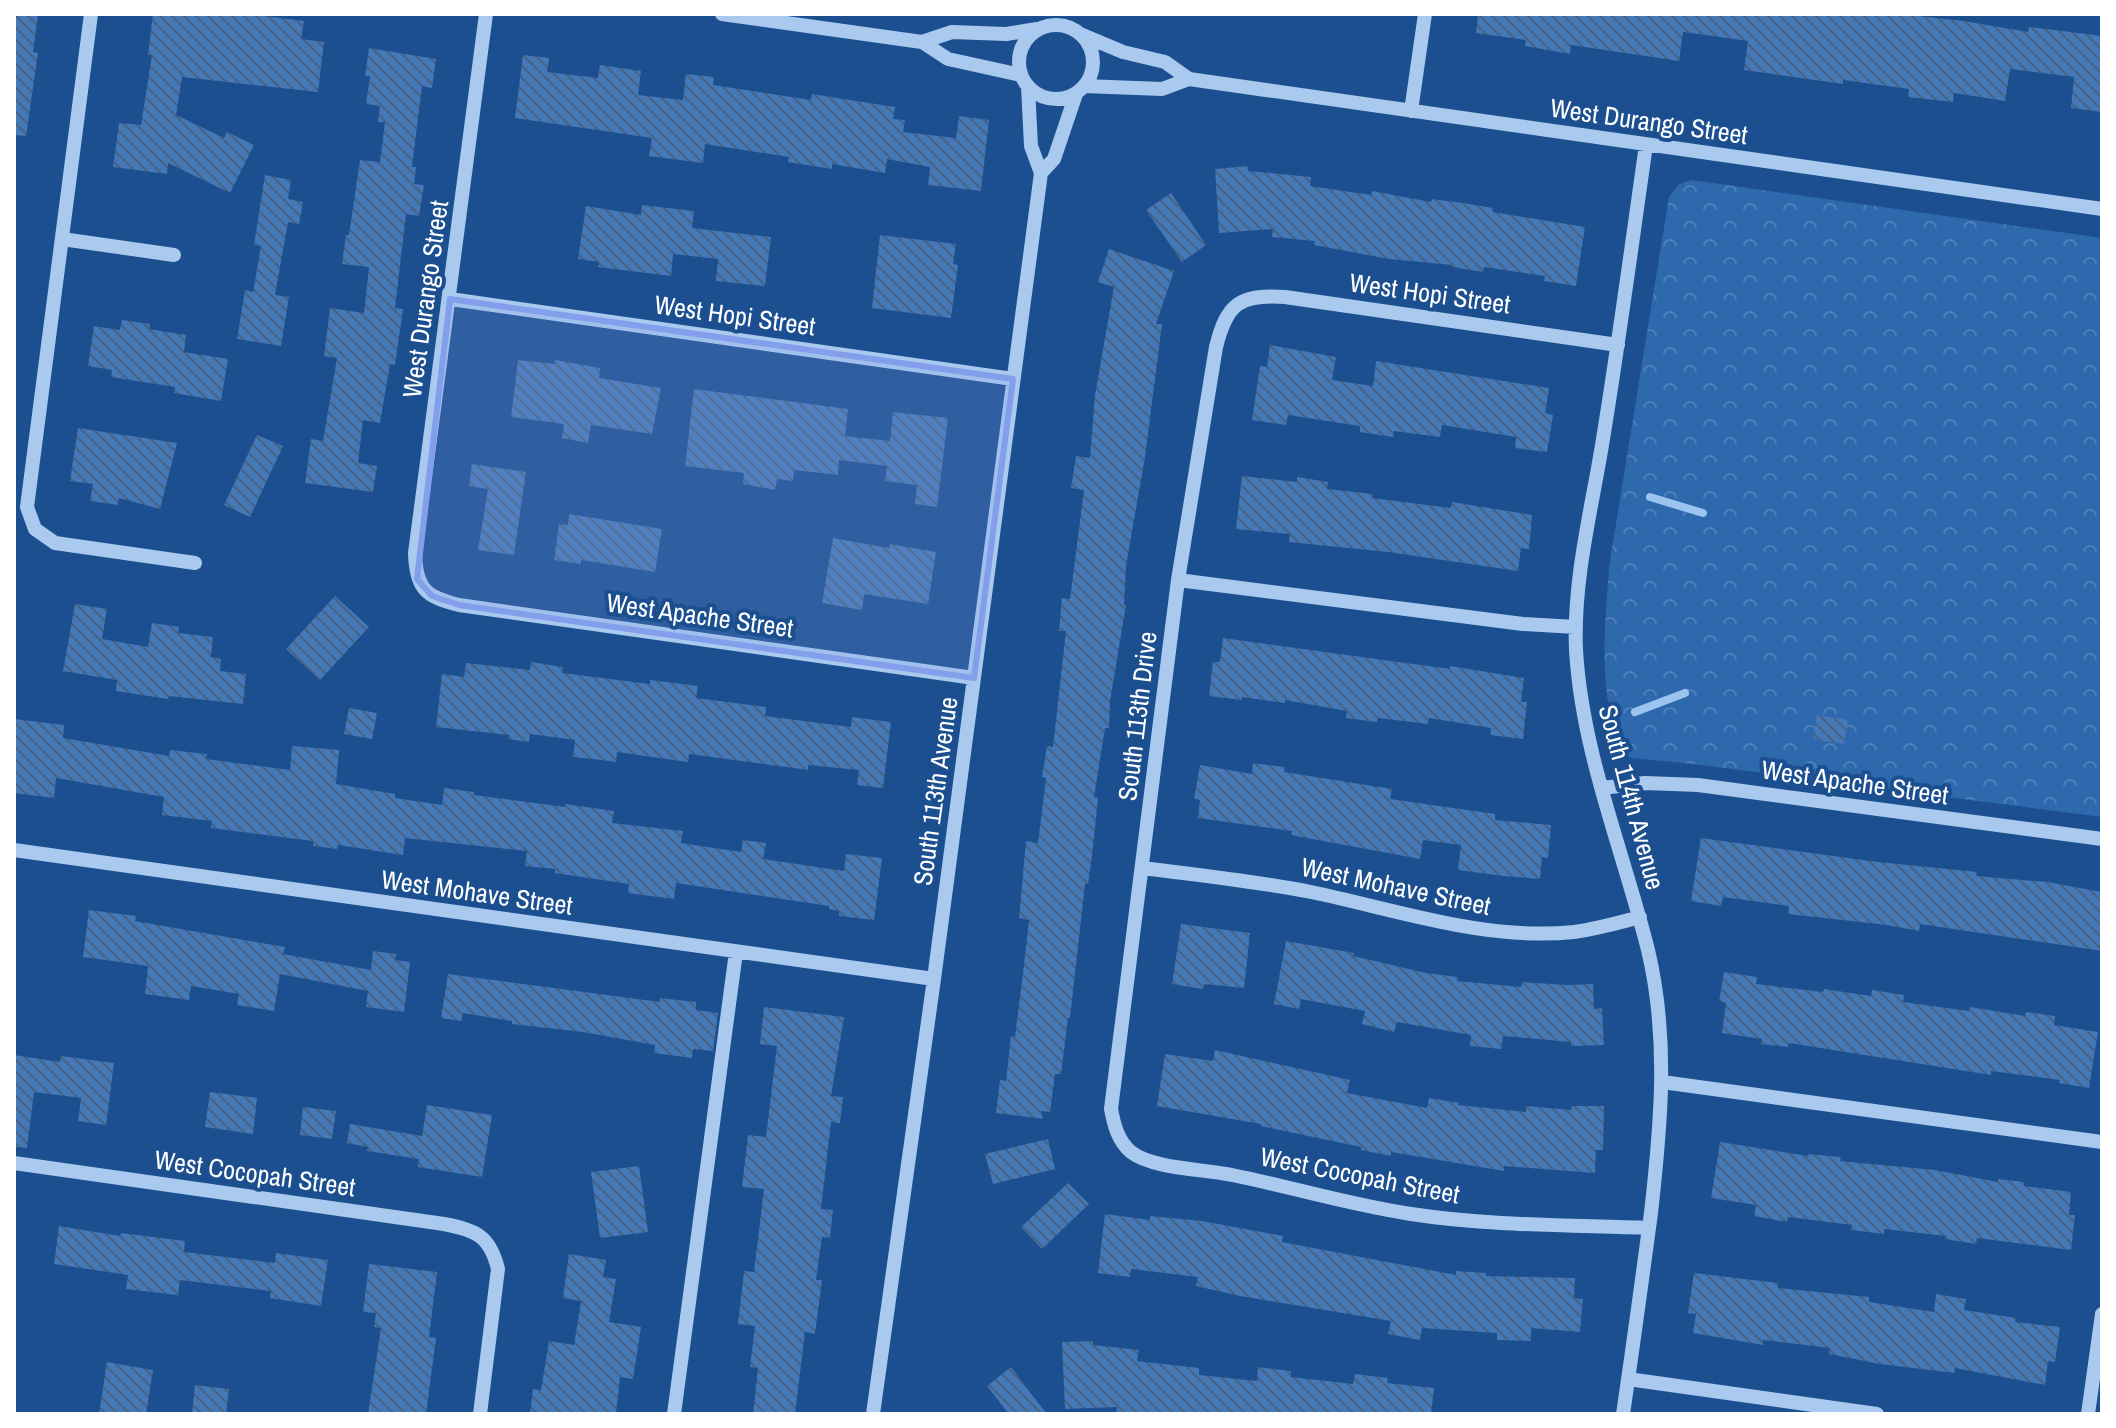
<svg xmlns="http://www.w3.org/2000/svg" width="2116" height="1428" viewBox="0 0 2116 1428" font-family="'Archivo Narrow',sans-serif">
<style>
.forest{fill:url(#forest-crowns)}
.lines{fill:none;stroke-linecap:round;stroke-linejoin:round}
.stream{stroke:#9cc4f0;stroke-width:8}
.building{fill:url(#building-back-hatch)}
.minor{stroke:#a9c9ee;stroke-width:14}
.marked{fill:#839eea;fill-opacity:0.2;stroke:#839eea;stroke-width:6;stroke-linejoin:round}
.labels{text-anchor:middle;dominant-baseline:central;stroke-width:8;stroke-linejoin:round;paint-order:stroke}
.street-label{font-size:26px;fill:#fff;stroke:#1b4f8f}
</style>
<defs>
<pattern id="forest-crowns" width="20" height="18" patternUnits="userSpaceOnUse" patternTransform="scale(2)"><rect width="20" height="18" fill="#2e69ad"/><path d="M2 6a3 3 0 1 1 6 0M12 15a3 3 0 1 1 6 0" fill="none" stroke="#4d80b9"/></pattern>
<pattern id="building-back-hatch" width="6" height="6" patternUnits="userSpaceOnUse" patternTransform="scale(2)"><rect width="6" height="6" fill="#4478b7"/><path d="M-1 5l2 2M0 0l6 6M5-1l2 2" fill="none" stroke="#486282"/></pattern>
</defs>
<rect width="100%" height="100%" fill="#1b4f8f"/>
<!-- forest -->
<path class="forest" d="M1691,180L2102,238V817L1693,764L1632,758L1625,755C1596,700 1605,627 1609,567L1669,197L1678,185Z"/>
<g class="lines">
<!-- stream -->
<path class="stream" d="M1650,497L1703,513
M1635,712L1685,693"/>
</g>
<!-- building -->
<path class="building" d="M14,14H38L33,52L38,53L26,136L14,135Z
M153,14H248L304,21L301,39L324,42L318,92L182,77L176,115L224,138L227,132L254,145L230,193L168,163L167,174L113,167L119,123L141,125L152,55H148Z
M1478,14H1900L1964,21L2028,32L2029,27L2102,36V112L2071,108L2074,77L2010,69L2005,101L1954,93L1953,102L1908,97L1909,89L1843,80V84L1744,70L1748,41L1683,32L1679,61L1571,45L1570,54L1525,46L1526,40L1476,33Z
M369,48L436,59L432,88L422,86L412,167H416L414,184L424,185L419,216L406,214L395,308L403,309L395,365L390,364L380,423L363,420L358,463L377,466L373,492L305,483L311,439L323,441L337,358L324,356L330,308L364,313L369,267L342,264L346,235H349L360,160L380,162L385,122H378L380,106L366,104L370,76H365Z
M523,55L549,58L547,72L598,78L600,65L641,71L638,95L683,100L686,74L714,77L713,85L811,100L812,94L895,107L893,119L905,120L903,132L956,138L959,116L989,120L981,191L928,185L930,167L887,159L885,173L832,164V169L788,162L789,157L705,144L703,163L649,156L652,138L515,118Z
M1248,166V171L1311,177L1310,186L1371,195L1372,191L1431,202L1432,199L1463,203L1493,208V212L1585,227L1576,286L1544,281L1545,276L1484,267L1483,272L1452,267V265L1389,259L1314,245L1315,241L1272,237L1273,229L1219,233L1215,169Z
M265,175L291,180L288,199L303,202L299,224L288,222L275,295L289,297L281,346L237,339L245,290L253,292L261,246L254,245Z
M1171,193L1206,245L1182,262L1146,210Z
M642,205L694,211L692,228L771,237L765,286L716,281L718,259L673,254L671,276L598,267L599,262L578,259L586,206L641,215Z
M880,235L956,244L953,264L958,265L951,318L872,308Z
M1109,249L1174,271L1156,324H1162L1145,457L1126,566L1124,605H1126L1110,701L1109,728H1105L1094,797L1098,798L1092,856L1088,884H1085L1070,1018H1068L1061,1074H1055L1050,1112L1041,1111L1043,1119L996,1113L1000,1080L1006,1081L1011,1036L1015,1037L1023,973L1029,920L1019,918L1026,841L1038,843L1046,778L1042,777L1047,746L1053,747L1066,631H1059L1062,598L1070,599L1084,490L1071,488L1076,456L1090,458L1095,395L1114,287L1098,282Z
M122,320L150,324L149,329L186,335L184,352L228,359L221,401L174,393L175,387L111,377L112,370L88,366L94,326L120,330Z
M1270,345L1336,357L1332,380L1373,386L1376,361L1549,388L1545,413L1553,415L1547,452L1515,448L1516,437L1442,425L1440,437L1394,431L1393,437L1360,432V426L1288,415L1286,425L1252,420L1260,366L1267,367Z
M518,360L555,364V360L600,368L599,378L661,388L652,434L591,425L588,443L562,438L564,424L511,417Z
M694,389L848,409L845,436L890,441L893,412L948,418L937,507L915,504L917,485L885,481L887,466L839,460L838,475L794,470L793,481L777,479L775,490L743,484L744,473L685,466Z
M78,428L177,443L160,509L119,498L118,505L90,501L93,484L70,481Z
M257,435L283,446L250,517L224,505Z
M472,464L526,472L514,555L478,550L488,489L469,486Z
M1242,476L1297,482V477L1328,482L1327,489L1373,494L1372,498L1451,508L1452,502L1532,515L1529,549L1521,548L1518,571L1388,552L1289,542L1290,534L1236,529Z
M569,514L662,529L655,572L581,560V564L554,560L559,524L568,525Z
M833,538L889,548L890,544L936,552L928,604L864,594L862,610L822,603Z
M335,596L369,627L320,680L286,649Z
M75,604L107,609L102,639L148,647L152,623L179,627L178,633L213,637L211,657L221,659L220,671L246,674L243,704L169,696L168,699L116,691L117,680L63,671Z
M1223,638L1450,669V666L1524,678L1521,702H1527L1523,739L1490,735L1491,728L1429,718L1428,724L1378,718L1377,722L1346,718L1347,711L1285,700V703L1242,697V700L1209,696L1213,662H1220Z
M531,662L563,667L562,673L650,684V680L698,686L696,698L766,707L765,716L851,727L852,717L891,722L883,788L857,785L859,770L808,765V770L689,754L688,762L617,752L616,762L610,761L573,757L575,740L530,734L529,742L508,739L509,735L436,727L442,674L464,677L466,663L530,670Z
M349,708L377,713L372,739L344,734Z
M1817,715L1848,720L1844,744L1813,739Z
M14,719L64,725L63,738L169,756L170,750L207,754L206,759L290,770L292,746L339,750L336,784L395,794V798L442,805L444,788L474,792V795L565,807V804L614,811L612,823L683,831L681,843L741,852L743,840L766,843L763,859L844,871L846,854L882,858L874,920L839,916V911L829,909V906L676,883L674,899L628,893L629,884L555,873V869L525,866L527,851L405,838L403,855L338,845L337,849L313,846V841L211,828L212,821L162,815L164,797L56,778L54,798L14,793Z
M1253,763L1285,767L1284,772L1392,789L1390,799L1495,814V820L1551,825L1548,858L1542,857L1540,879L1503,876L1458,870L1461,845L1423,840L1420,859L1291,835L1292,831L1198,818L1200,800L1194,799L1200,765L1252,774Z
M1701,838L1878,862L1977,872L1976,876L2047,882L2102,892V951L1920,924L1919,931L1887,925L1788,914L1789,906L1723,897L1721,906L1691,901Z
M89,910L136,916L135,921L285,947L283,954L371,970L373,951L396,954L395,960L410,962L404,1012L366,1007L368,991L280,974L274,1011L237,1005L239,994L191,986L189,1000L145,994L148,966L83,957Z
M1181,924L1250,933L1244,988L1204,984L1203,989L1172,984Z
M1286,941L1354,953L1353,956L1426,973L1458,977L1457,981L1521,987L1522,982L1567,985L1593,984L1594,1009L1602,1008L1604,1045L1571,1046V1042L1503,1036L1501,1049L1470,1046L1471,1035L1397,1022L1394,1032L1362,1024L1365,1011L1301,999L1299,1009L1274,1004Z
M1724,972L1757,977L1756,984L1823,992L1824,989L1871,996L1872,990L1904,995L1903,1002L1969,1011L1970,1007L2025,1016L2026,1012L2055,1016L2054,1025L2098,1032L2089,1088L2059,1083L2060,1080L1991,1071V1075L1789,1043L1788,1047L1761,1044L1762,1039L1722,1033L1726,1003L1719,1001Z
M448,974L660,1002V998L696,1002V1010L718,1013L713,1051L693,1049L692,1058L654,1053L655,1045L583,1032L512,1024V1021L463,1013L461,1021L441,1018Z
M764,1007L844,1017L831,1096L843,1097L840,1123L831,1122L821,1209L833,1210L830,1238L822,1237L816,1280H822L815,1334L805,1332L795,1414H753L758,1368L750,1367L755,1326L738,1324L744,1271L754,1272L764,1189L742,1187L748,1135L766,1137L777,1046L760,1044Z
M1215,1050L1350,1080L1347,1093L1427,1108L1429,1098L1459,1103L1458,1105L1526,1112V1106L1571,1110L1572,1106H1604L1603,1150H1596L1595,1173L1504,1166V1171L1391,1152V1156L1361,1150V1147L1261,1126V1124L1157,1106L1165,1054L1213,1061Z
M14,1055L60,1062L61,1056L114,1063L106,1125L78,1121L81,1098L34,1092L27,1148L14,1147Z
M210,1092L257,1098L253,1134L205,1127Z
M427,1105L492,1115L482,1177L418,1167L419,1159L367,1151L368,1147L347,1143L350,1124L422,1136Z
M303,1107L336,1111L332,1139L300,1135Z
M1048,1139L1055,1169L993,1184L985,1154Z
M1720,1142L1808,1156L1809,1154L1841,1157L1840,1161L1935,1170L1998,1182V1179L2024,1182V1186L2071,1192L2069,1215H2075L2071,1250L1977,1238L1976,1244L1945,1239L1946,1236L1884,1229V1234L1851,1230L1852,1225L1788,1217L1787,1222L1754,1216L1756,1205L1711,1198Z
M639,1166L648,1232L600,1238L591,1172Z
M1068,1183L1089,1204L1042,1249L1021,1227Z
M1105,1214L1150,1220V1216L1202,1221L1283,1236L1282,1242L1456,1275V1271L1486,1273V1276L1575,1278L1574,1298L1583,1299L1580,1332L1531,1328V1341L1497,1340V1333L1422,1328L1420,1340L1388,1334L1391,1321L1240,1296L1196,1286L1198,1277L1131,1269L1130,1277L1098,1273Z
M59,1226L120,1236L121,1233L185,1241L184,1252L275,1263L276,1253L328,1260L321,1306L270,1298L271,1291L180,1280L178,1295L126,1289L128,1275L54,1264Z
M569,1254L606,1260L603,1277L616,1279L609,1322L641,1327L633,1379L620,1377L616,1414H530L533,1389L541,1390L549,1341L574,1345L581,1301L563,1298Z
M369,1264L437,1272L429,1337L436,1338L426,1414H368L381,1328L374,1327L376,1313L363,1312Z
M1694,1273L1778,1283V1288L1869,1297V1302L1934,1312L1936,1294L1966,1299L1964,1310L2016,1318L2015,1322L2060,1327L2055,1362L2048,1361L2045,1385L1955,1368L1954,1373L1880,1364L1829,1354L1830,1348L1763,1340V1345L1693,1333L1696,1314L1688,1313Z
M1093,1341V1345L1139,1350L1137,1361L1199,1368V1375L1257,1381L1258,1367L1291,1371V1377L1353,1384L1355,1374L1388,1378L1387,1383L1434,1388L1431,1414H1116L1117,1407L1065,1409L1062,1342Z
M107,1362L153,1370L146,1414H99Z
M1011,1367L1032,1395L1047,1414H1009L987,1386Z
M195,1385L229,1389L226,1414H192Z"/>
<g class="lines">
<!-- minor -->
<path class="minor" d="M91,14L27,507L35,529L55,543L195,563
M486,14L415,553C416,588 425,597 459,605L974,678
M722,14L922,42L948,59L1021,75
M1019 62a37 37 0 1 1 74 0a37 37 0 1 1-74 0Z
M1080,34L1123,52L1165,62L1189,79
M922,42L952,32L1006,34L1037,29
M1189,79L2102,209
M1084,86L1162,89L1189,79
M1411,111L1425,14
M1041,173L1054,159L1076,94
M62,239L174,255
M450,299L1013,379
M1618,345L1285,297C1240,294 1227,303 1216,347L1178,580L1111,1109C1114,1125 1118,1141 1131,1152C1153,1169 1204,1169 1232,1175C1292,1187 1350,1205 1411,1214C1489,1226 1570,1225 1649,1228
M1178,580L1523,624L1576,627
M1602,788L1645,783L1698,785L2102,839
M14,850L934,979
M1142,868C1198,875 1255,881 1311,892C1398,910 1484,941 1574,932C1597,929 1618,923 1640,917
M1662,1082L2102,1142
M14,1163L444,1224C476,1230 490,1236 498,1269L480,1414
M1628,1379L1877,1414
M674,1414L736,952
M873,1414L934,979L1041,173L1031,146L1028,87
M1623,1414C1633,1347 1642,1280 1651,1213C1661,1124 1669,1038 1648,950C1623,850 1582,753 1576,650C1573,579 1592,508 1603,439C1619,341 1632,243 1646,145
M2088,1414L2102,1314"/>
</g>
<!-- marked area -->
<path class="marked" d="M450,299L1013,379L974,678L459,605L432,596L417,579Z"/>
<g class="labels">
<!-- street labels -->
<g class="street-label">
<text transform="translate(1649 121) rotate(8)">West Durango Street</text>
<text transform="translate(1430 293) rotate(8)">West Hopi Street</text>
<text transform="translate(425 299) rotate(-82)">West Durango Street</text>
<text transform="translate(735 315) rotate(8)">West Hopi Street</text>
<text transform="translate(700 615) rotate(8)">West Apache Street</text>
<text transform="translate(1137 716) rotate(-83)">South 113th Drive</text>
<text transform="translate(1855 782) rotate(8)">West Apache Street</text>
<text transform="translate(935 791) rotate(-82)">South 113th Avenue</text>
<text transform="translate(1632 797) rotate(75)">South 114th Avenue</text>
<text transform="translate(1396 886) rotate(12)">West Mohave Street</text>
<text transform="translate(477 892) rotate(8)">West Mohave Street</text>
<text transform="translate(255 1173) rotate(8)">West Cocopah Street</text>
<text transform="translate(1360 1175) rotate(11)">West Cocopah Street</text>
</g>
</g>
<!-- border -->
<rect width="2116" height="1428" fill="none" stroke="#ffffff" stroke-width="32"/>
</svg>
